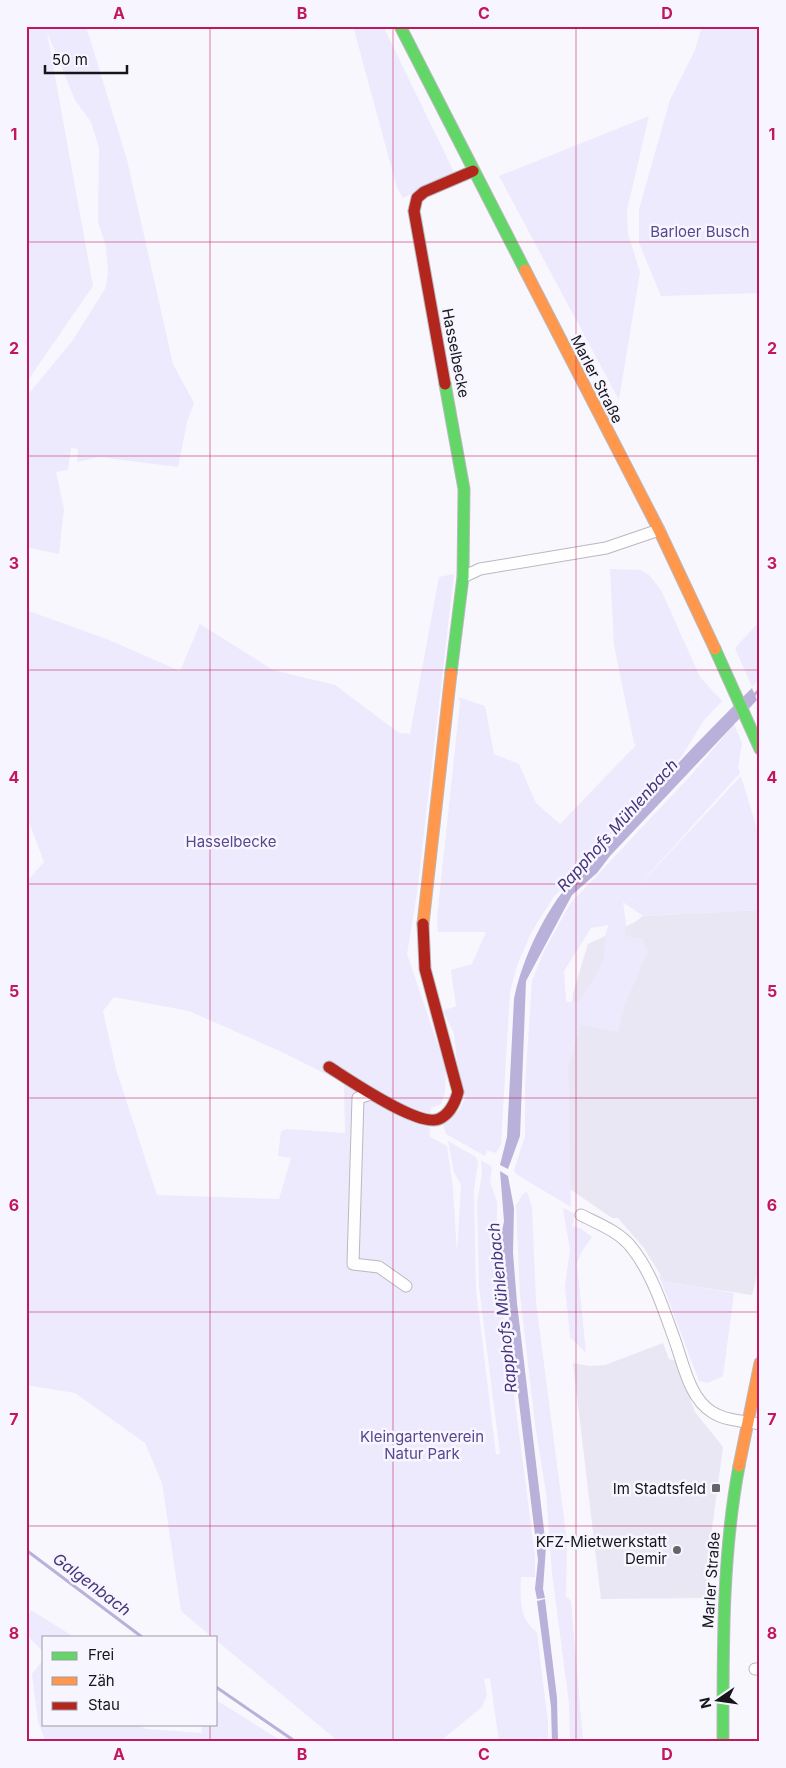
<svg xmlns="http://www.w3.org/2000/svg" width="786" height="1768" viewBox="0 0 786 1768" font-family="Inter,sans-serif">
<style>
.built{fill:#e9e7f4}
.green{fill:#eceafc;fill-rule:evenodd}
.water{fill:#b9b1da}
.lines{fill:none;stroke-linecap:round;stroke-linejoin:round}
.stream{stroke:#b9b1da;stroke-width:3}
.street-casing{stroke:#bab9be;stroke-width:13}
.fast-casing{stroke:#bab9be;stroke-width:13}
.slow-casing{stroke:#bab9be;stroke-width:13}
.jam-casing{stroke:#bab9be;stroke-width:13}
.street{stroke:#fefeff;stroke-width:11}
.fast{stroke:#63d668;stroke-width:11}
.slow{stroke:#ff974d;stroke-width:11}
.jam{stroke:#b3261e;stroke-width:11}
.grid{fill:none;stroke:#c2185b;stroke-width:1;stroke-opacity:0.55}
.poi-dot{fill:#656469;stroke:#f7f5ff;stroke-width:2}
.labels{text-anchor:middle;dominant-baseline:central;stroke-width:5;stroke-linejoin:round;paint-order:stroke}
.park-label{font-size:15px;fill:#59478d;stroke:#f7f5ff}
.street-label{font-size:15px;fill:#16151a;stroke:#f7f5ff}
.poi-label{font-size:15px;fill:#16151a;stroke:#f7f5ff;text-anchor:end}
.water-label{font-size:16px;font-style:italic;fill:#473478;stroke:#f7f5ff}
.neatline{fill:none;stroke:#c2185b;stroke-width:2}
.grid-label{font-size:16px;text-anchor:middle;font-weight:bold;fill:#c2185b}
</style>
<rect width="100%" height="100%" fill="#f8f7fd"/>
<!-- built -->
<path class="built" d="M760,910V1264L752,1295L665,1282L644,1248L618,1218H612L570,1189L568,1069L573,993L588,944L635,922L643,916Z
M663,1343L669,1359L676,1361L695,1412L723,1447L709,1551V1598L601,1599L573,1363L589,1366L605,1365Z"/>
<!-- green -->
<path class="green" d="M26,26H54L49,28L86,26L127,160L173,364L194,403L187,422L178,467L99,457L77,462L78,449L71,448L68,470L56,472L64,509L59,554L26,547V397L73,340L106,287L108,271L106,247L98,221L99,148L91,122L75,100L47,32L93,286L26,383Z
M353,26H383L454,172L403,198L397,188Z
M702,26H760V293L661,296L639,243V209L670,100L695,50Z
M649,116L627,210L628,234L640,272L619,400L499,176Z
M610,569L640,570L649,575L661,590L700,677L722,701L704,720L682,756L553,898L532,931L518,963L510,992L501,1144L496,1153L487,1150L485,1156L446,1134L443,1125L460,1109L465,1098L457,1062L454,1033L443,1011L456,1006L451,970L472,964L486,932H438L437,918L460,702L458,697L485,706L494,754L519,764L536,803L560,824L636,745L634,743L614,645Z
M454,574L417,893L407,954L446,1069L445,1092L441,1104L431,1108L429,1125L430,1137L447,1146L453,1188L457,1253L461,1185L454,1172L448,1141L476,1157L478,1163L474,1190L476,1289L496,1455L500,1454L479,1287L477,1201L482,1175L481,1160L492,1167L490,1181L497,1202V1263L535,1556V1577H521C520,1597 519,1620 537,1632L548,1723V1742H541L542,1739L539,1738L538,1742H499L490,1678L484,1679L487,1695L482,1707L439,1742H339L216,1640V1637H212L181,1611L162,1483L145,1443L75,1393L26,1385V882L44,862L26,814V610L109,640L180,671L200,624L273,670L335,685L399,733L410,734L439,577ZM114,997L189,1011L284,1053L344,1083L345,1133L287,1129L281,1131L278,1156L291,1158L279,1199L157,1195L116,1069L103,1011Z
M760,621V679L752,687L735,648Z
M734,724L742,743L738,767L740,773L631,894L741,776L760,839V910L643,916L623,902L626,923L625,936L643,939L648,952L625,1004L618,1032L582,1025L580,1026L568,1069L571,1207L516,1174L514,1170L525,1136V1085L532,981L544,951L570,904L693,773ZM609,925C603,936 606,945 604,956C600,972 586,989 578,1002H566L564,971L591,928Z
M527,1192L532,1207L536,1302L567,1542L566,1596L571,1601L583,1742H570L569,1703L552,1573L546,1493L535,1424L520,1295L516,1205L523,1194Z
M563,1208L575,1214L572,1226L580,1228L592,1237L582,1251L577,1263L586,1353L570,1337L565,1286L570,1250Z
M662,1275L665,1282L734,1293L723,1376L708,1383L699,1381L662,1283L659,1276Z
M31,1610L74,1637H44V1653L26,1634V1621Z
M44,1659V1724H135L147,1729L202,1733V1724H216V1700L283,1742H46L38,1722L32,1674Z"/>
<!-- water -->
<path class="water" d="M752,688L757,700L610,856L597,873L572,895L526,981L520,1136L508,1169L500,1165L507,1137L514,999C521,964 538,927 558,898C566,887 579,879 588,868C638,805 694,744 752,688Z
M500,1171L508,1176L514,1208L513,1253L517,1303L546,1547L543,1589L545,1598L537,1599L535,1589L538,1560L504,1278L502,1231L504,1221Z
M545,1599L557,1698L558,1742H552L551,1707L537,1601Z"/>
<g class="lines">
<!-- stream -->
<path class="stream" d="M752,697L760,689
M26,1550L142,1637
M216,1687L296,1742"/>
<!-- street casing -->
<g class="street-casing">
<path id="street" d="M463,577L480,569L606,548L659,530
M371,1094L358,1098L353,1264L379,1267L406,1286
M581,1215C599,1224 620,1232 632,1248C652,1273 663,1308 674,1338C683,1362 689,1398 712,1412C726,1421 744,1421 760,1424
M755,1669H760"/>
</g>
<!-- fast casing -->
<g class="fast-casing">
<path id="fast" d="M400,26L525,270
M445,384L464,489L463,577L451,673
M715,649L760,749
M723,1742C723,1649 722,1557 739,1466"/>
</g>
<!-- slow casing -->
<g class="slow-casing">
<path id="slow" d="M525,270L659,530L715,649
M423,924L451,673
M739,1466L760,1363"/>
</g>
<!-- jam casing -->
<g class="jam-casing">
<path id="jam" d="M445,384L414,211L417,198L424,192L473,171
M329,1067C348,1079 419,1128 439,1119C450,1114 455,1103 458,1092L425,969L423,924"/>
</g>
<!-- street -->
<use href="#street" class="street"/>
<!-- fast -->
<use href="#fast" class="fast"/>
<!-- slow -->
<use href="#slow" class="slow"/>
<!-- jam -->
<use href="#jam" class="jam"/>
</g>
<!-- grid -->
<path class="grid" d="M210,26V1637M393,26V1742M576,26V1742M26,242H760M26,456H760M26,670H760M26,884H760M26,1098H760M26,1312H760M26,1526H760M210,1724V1742"/>
<!-- markers -->
<g class="poi-dot">
<rect x="711" y="1483" width="10" height="10" rx="2.5"/>
<circle cx="677" cy="1550" r="5"/>
</g>
<g class="labels">
<!-- park labels -->
<g class="park-label">
<text x="700" y="231">Barloer Busch</text>
<text x="231" y="841">Hasselbecke</text>
<text x="422" y="1436">Kleingartenverein<tspan x="422" dy="17">Natur Park</tspan></text>
</g>
<!-- street labels -->
<g class="street-label">
<text transform="translate(456 353) rotate(79)">Hasselbecke</text>
<text transform="translate(597 379) rotate(63)">Marler Straße</text>
<text transform="translate(711 1580) rotate(-86)">Marler Straße</text>
</g>
<!-- poi labels -->
<g class="poi-label">
<text x="706" y="1488">Im Stadtsfeld</text>
<text x="667" y="1541">KFZ-Mietwerkstatt<tspan x="667" dy="17">Demir</tspan></text>
</g>
<!-- water labels -->
<g class="water-label">
<text transform="translate(617 825) rotate(-48)">Rapphofs Mühlenbach</text>
<text transform="translate(502 1308) rotate(-96)">Rapphofs Mühlenbach</text>
<text transform="translate(92 1584) rotate(37)">Galgenbach</text>
</g>
</g>
<!-- border -->
<rect width="786" height="1768" fill="none" stroke="#f7f5ff" stroke-width="55"/>
<!-- legend -->
<rect x="42" y="1636" width="175" height="90" fill="#f7f5ff" stroke="#9d9ba3"/>
<rect x="52" y="1652" width="25" height="8" fill="#63d668" stroke="#9d9ba3"/>
<text x="88" y="1660" font-size="15" fill="#16151a">Frei</text>
<rect x="52" y="1677" width="25" height="8" fill="#ff974d" stroke="#9d9ba3"/>
<text x="88" y="1686" font-size="15" fill="#16151a">Zäh</text>
<rect x="52" y="1702" width="25" height="8" fill="#b3261e" stroke="#9d9ba3"/>
<text x="88" y="1710" font-size="15" fill="#16151a">Stau</text>
<!-- north arrow -->
<g transform="translate(718 1700) rotate(257)" stroke="#f7f5ff" stroke-width="4" paint-order="stroke">
<path d="M0-4L9 19L0 12L-9 19Z" fill="#16151a"/>
<text y="-8" font-size="14" font-weight="bold" text-anchor="middle" fill="#16151a">N</text>
</g>
<!-- scale -->
<path d="M45 65v8h82v-8" fill="none" stroke="#16151a" stroke-width="2.5"/>
<text x="52" y="65" font-size="15" fill="#16151a" stroke="#f7f5ff" stroke-width="4" paint-order="stroke">50 m</text>
<rect x="28" y="28" width="730" height="1712" class="neatline"/>
<g class="grid-label">
<text x="119" y="19">A</text>
<text x="302" y="19">B</text>
<text x="484" y="19">C</text>
<text x="667" y="19">D</text>
<text x="14" y="140">1</text>
<text x="772" y="140">1</text>
<text x="14" y="354">2</text>
<text x="772" y="354">2</text>
<text x="14" y="569">3</text>
<text x="772" y="569">3</text>
<text x="14" y="783">4</text>
<text x="772" y="783">4</text>
<text x="14" y="997">5</text>
<text x="772" y="997">5</text>
<text x="14" y="1211">6</text>
<text x="772" y="1211">6</text>
<text x="14" y="1425">7</text>
<text x="772" y="1425">7</text>
<text x="14" y="1639">8</text>
<text x="772" y="1639">8</text>
<text x="119" y="1760">A</text>
<text x="302" y="1760">B</text>
<text x="484" y="1760">C</text>
<text x="667" y="1760">D</text>
</g>
</svg>
